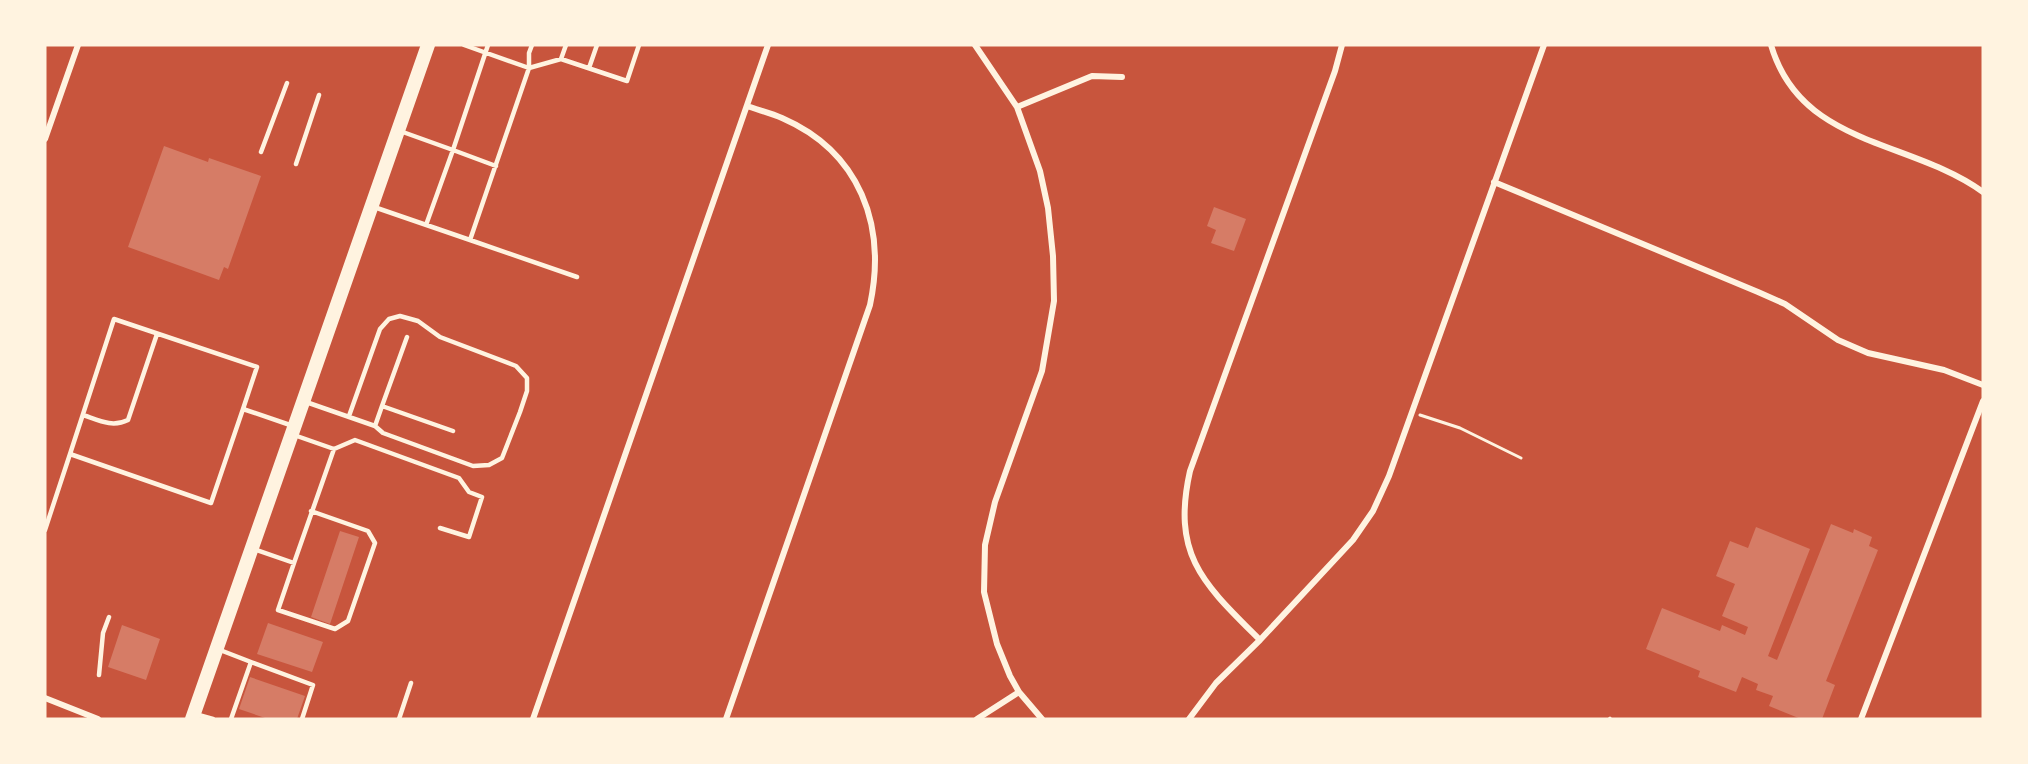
<svg xmlns="http://www.w3.org/2000/svg" width="2028" height="764" viewBox="0 0 2028 764" font-family="Ubuntu,sans-serif">
<style>
.building{fill:#d67c66}
.lines{fill:none;stroke-linecap:round;stroke-linejoin:round}
.path{stroke:#fff3e0;stroke-width:3}
.service{stroke:#fff3e0;stroke-width:4.5}
.minor{stroke:#fff3e0;stroke-width:6}
.primary{stroke:#fff3e0;stroke-width:14}
</style>
<rect width="100%" height="100%" fill="#c8553d"/>
<!-- building -->
<path class="building" d="M164,146L208,162L209,158L261,176L228,269L224,267L219,280L128,247Z
M1214,207L1246,219L1234,251L1211,243L1216,230L1207,226Z
M1831,524L1853,533L1854,529L1872,537L1869,546L1878,550L1826,681L1835,685L1822,719H1801L1769,706L1773,696L1756,690L1758,684L1742,677L1736,692L1698,677L1700,671L1646,649L1662,608L1720,631L1722,625L1745,635L1748,627L1722,616L1735,584L1716,576L1730,541L1748,548L1756,527L1810,549L1768,656L1777,660Z
M340,531L359,537L330,624L311,617Z
M268,623L323,642L312,672L257,654Z
M122,625L160,639L146,680L108,667Z
M250,677L305,696L297,719H268L239,709Z"/>
<g class="lines">
<!-- path -->
<path class="path" d="M1420,415L1460,428L1521,458
M1609,719L1610,718"/>
<!-- service -->
<path class="service" d="M532,45L529,53V68L561,59L627,81L639,45
M561,59L566,45
M589,68L597,45
M400,131L453,150L488,45
M261,152L287,83
M296,164L319,95
M374,207L470,240L529,68L464,45
M426,225L453,150L496,166
M470,240L577,277
M306,402L375,426L382,406L453,431
M382,406L407,337
M83,415C98,420 112,428 128,420L157,334
M349,416L380,329L389,319L400,316L418,321L440,337L516,366L527,378V391L520,412L502,458L489,465L473,466L383,433L375,426
M334,449L355,440L459,478L469,492L482,497L469,537L440,528
M70,454L114,319L257,367L243,409
M45,530L70,454L211,503L243,409L293,426
M254,549L294,563L334,449L294,435
M294,563L278,610L335,629L348,621L375,543L368,531L311,511
M220,650L251,662L231,719
M251,662L313,685L302,719
M99,675L103,633L109,617
M195,714L213,719
M399,719L411,683"/>
<!-- minor -->
<path class="minor" d="M975,45L1017,107L1040,171L1048,208L1053,256L1054,301L1042,371L995,502L985,545L984,592L997,644L1010,676L1019,692L1042,719
M1771,45C1801,147 1910,139 1983,192
M1017,107L1092,76L1122,77
M45,139L78,45
M1494,182L1758,292L1785,304L1838,340L1868,353L1944,370L1983,385
M1260,640C1204,584 1171,556 1190,471L1335,71L1342,45
M45,698L98,719
M533,719L768,45
M726,719L870,305C887,225 860,152 782,118C771,113 758,110 747,106
M977,719L1019,692
M1189,719L1216,683L1260,640L1353,540L1373,511L1389,476L1544,45
M1861,719L1983,401"/>
<!-- primary -->
<path class="primary" d="M192,719L428,45"/>
</g>
<!-- border -->
<rect width="2028" height="764" fill="none" stroke="#fff3e0" stroke-width="93"/>
</svg>
